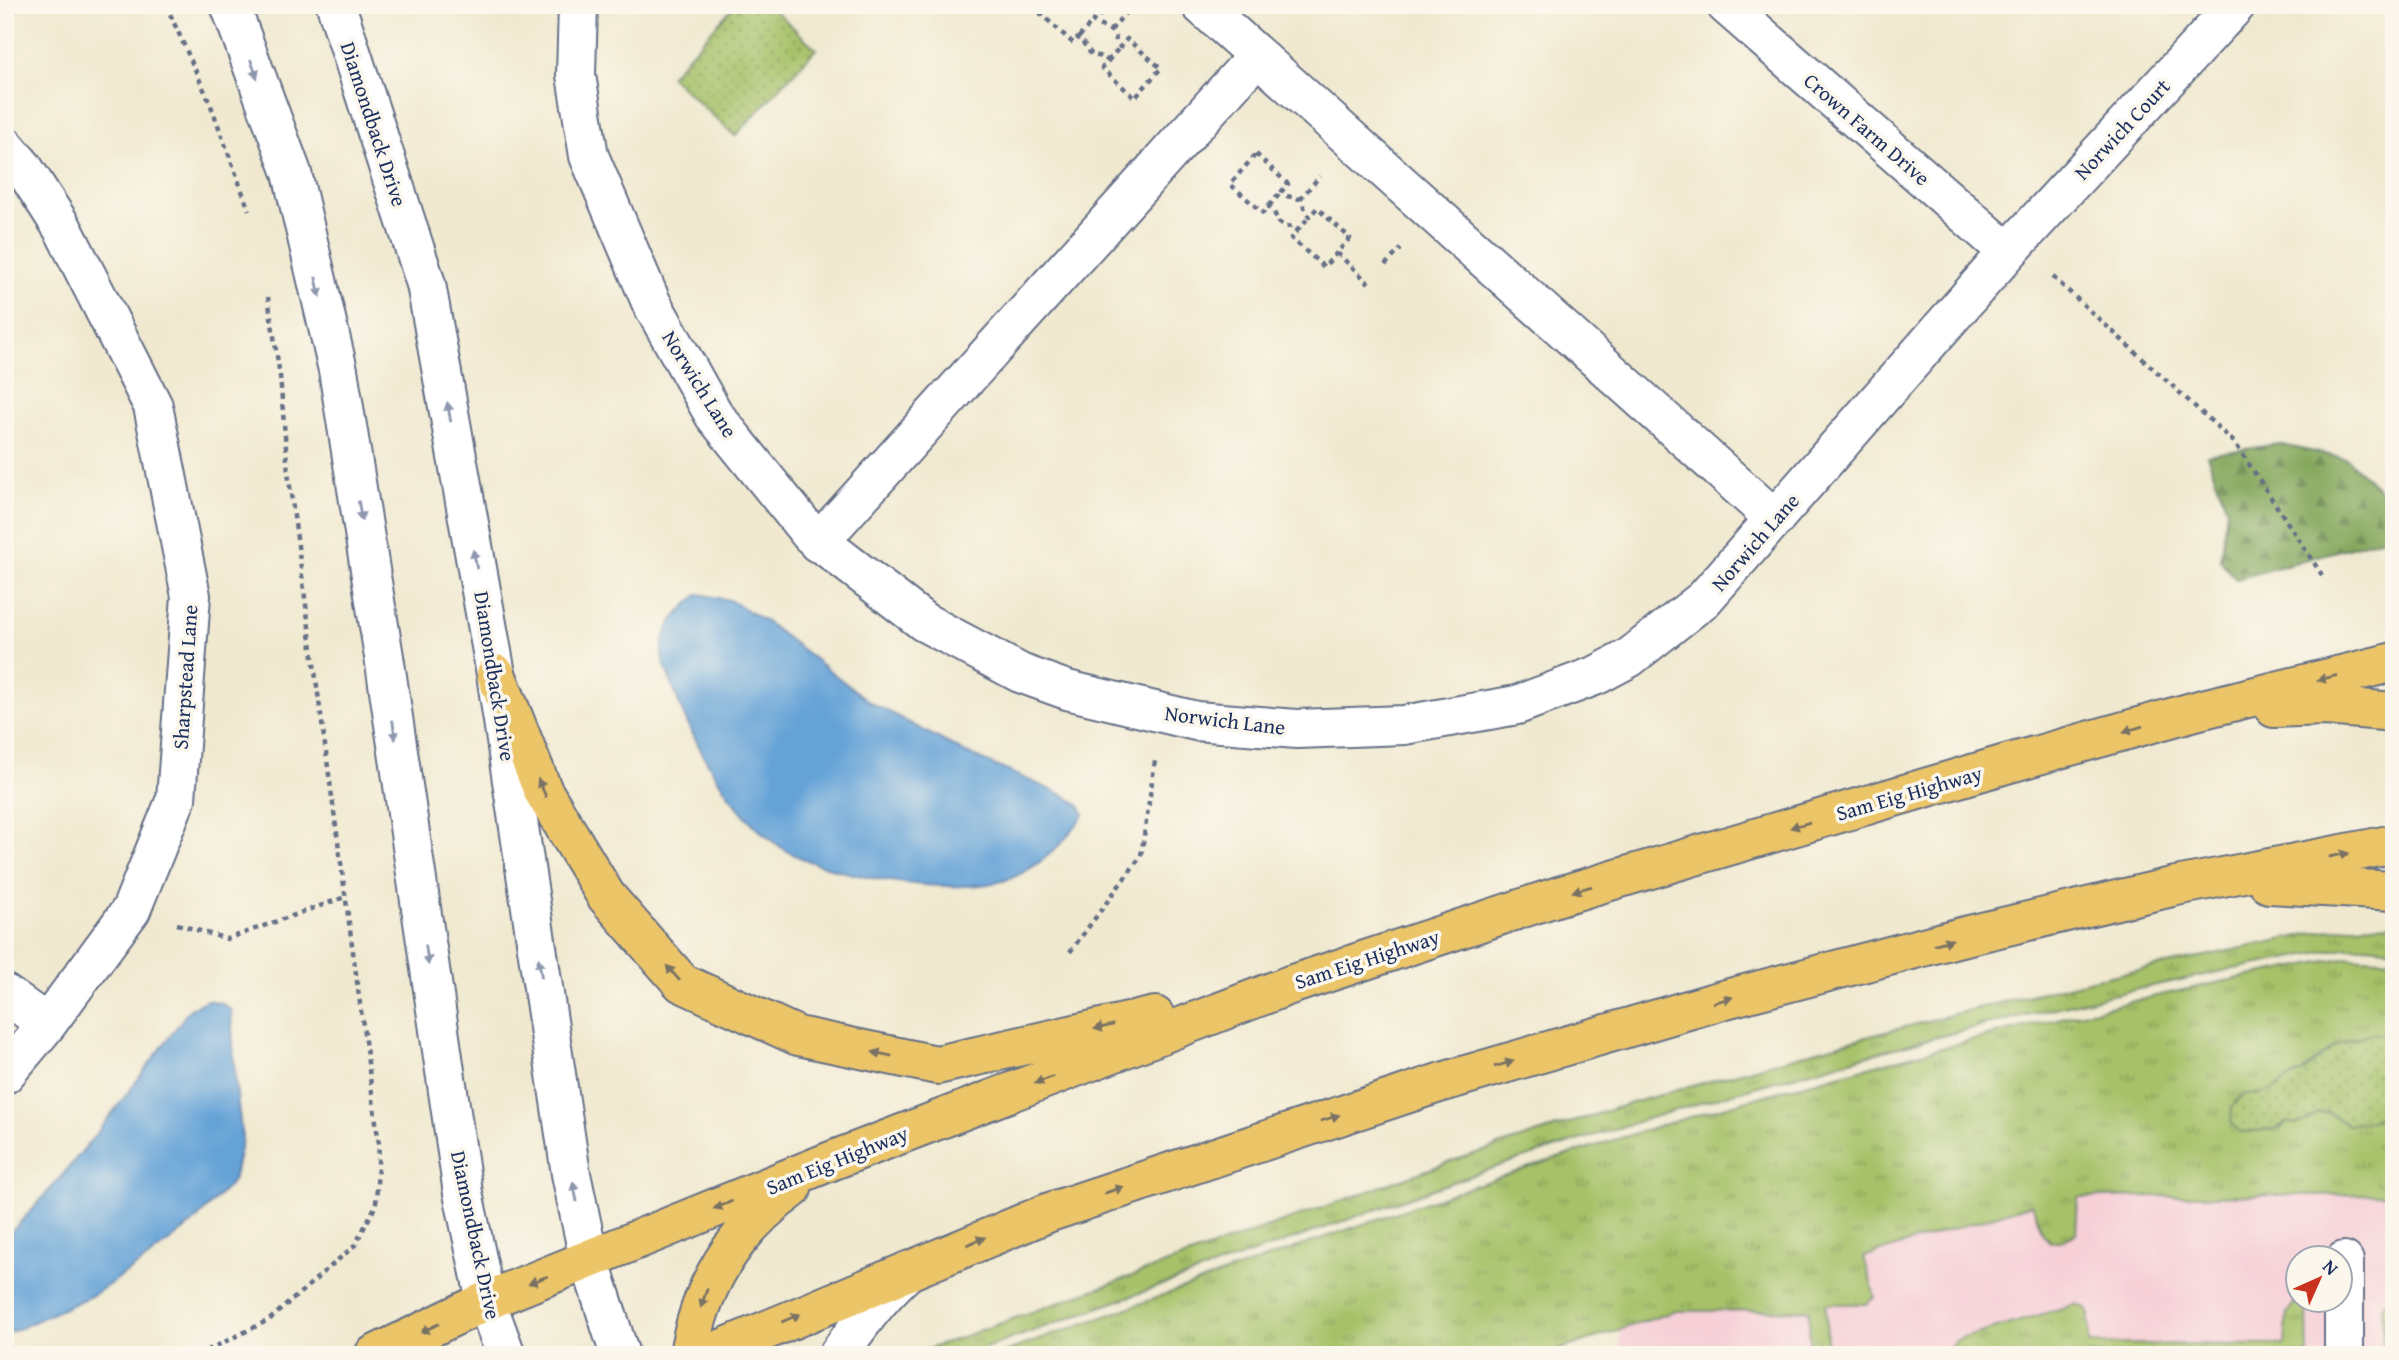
<svg xmlns="http://www.w3.org/2000/svg" width="2399" height="1360" viewBox="0 0 2399 1360" font-family="'Gentium Book Plus',serif">
<style>
.built{fill:#f6cfd7;fill-rule:evenodd}
.grass{fill:url(#grass-tufts);stroke:#607863;stroke-width:2}
.forest{fill:url(#forest-firs);stroke:#506b5d;stroke-width:2}
.park{fill:url(#park-dots);stroke:#607863;stroke-width:2}
.water{fill:#65a3d7;stroke:#40699a;stroke-width:2}
.lines{fill:none;stroke-linecap:round;stroke-linejoin:round}
.minor-casing{stroke:#667086;stroke-width:42}
.major-casing{stroke:#667086;stroke-width:42}
.path{stroke:#667086;stroke-width:4.5;stroke-dasharray:5 5;stroke-linecap:butt}
.minor{stroke:#fff;stroke-width:38}
.major{stroke:#ecc569;stroke-width:38}
.oneway{fill:#8d97ae}
.oneway2{fill:#797263}
.labels{text-anchor:middle;dominant-baseline:central;stroke-width:7;stroke-linejoin:round;paint-order:stroke}
.street-label{font-size:21px;fill:#1b2f5e;stroke:#fbf7ec}
</style>
<defs>
<pattern id="grass-tufts" width="24" height="20" patternUnits="userSpaceOnUse" patternTransform="scale(1.75)"><rect width="24" height="20" fill="#a6c168"/><path d="M3 7l-1-3M5 7V3M7 7l1-3M15 17l-1-3M17 17v-4M19 17l1-3" fill="none" stroke="#869d59"/></pattern>
<pattern id="forest-firs" width="22" height="20" patternUnits="userSpaceOnUse" patternTransform="scale(1.75)"><rect width="22" height="20" fill="#84a75c"/><path d="M5 1l3.5 6h-7zM16 11l3.5 6h-7z" fill="#6b884f"/></pattern>
<pattern id="park-dots" width="8" height="8" patternUnits="userSpaceOnUse" patternTransform="scale(1.75)"><rect width="8" height="8" fill="#a6c168"/><path d="M2 2h.1M6 6h.1" fill="none" stroke="#869d59" stroke-width="1.8" stroke-linecap="round"/></pattern>
</defs>
<rect width="100%" height="100%" fill="#fbf7ec"/>
<filter id="ink" filterUnits="userSpaceOnUse"><feTurbulence type="fractalNoise" baseFrequency=".0143" numOctaves="2"/><feDisplacementMap in="SourceGraphic" scale="14" xChannelSelector="R" yChannelSelector="G"/><feConvolveMatrix kernelMatrix="1 2 1 2 8 2 1 2 1" color-interpolation-filters="sRGB"/></filter>
<filter id="wash" filterUnits="userSpaceOnUse"><feTurbulence type="fractalNoise" baseFrequency=".00686" numOctaves="4" result="noise"/><feDisplacementMap in="SourceGraphic" scale="28" xChannelSelector="R" yChannelSelector="G"/><feGaussianBlur stdDeviation="1.57" result="paint"/><feColorMatrix in="noise" values="0 0 0 0 0 0 0 0 0 0 0 0 0 0 0 0 0 1.4 0 .05"/><feComposite in="paint" operator="in"/></filter>
<g filter="url(#wash)">
<rect width="100%" height="100%" fill="#f0e9d0"/>
<!-- built -->
<path class="built" d="M2394,982V1355H1620V1206ZM2298,1258H2340V1300H2298Z"/>
<!-- grass -->
<path class="grass" d="M2394,924V949L2367,946L2344,948C2062,998 1783,1073 1511,1162C1450,1182 1389,1205 1327,1227C1207,1269 1086,1312 966,1355H912L1452,1161L1625,1105L1843,1043L1978,1008L2092,980L2318,932L2354,926Z
M2349,957L2394,960V1034C2347,1031 2335,1049 2301,1074C2288,1077 2279,1089 2265,1093C2253,1096 2242,1092 2234,1104L2250,1132L2282,1127L2287,1122L2306,1121L2319,1112L2329,1113L2348,1125L2394,1116V1194L2078,1197L2076,1234L2064,1240L2050,1242L2043,1234L2032,1204L1864,1257L1875,1297L1866,1304H1826L1827,1355H1810L1809,1310L1676,1311L1543,1355H996C1192,1286 1388,1212 1586,1149C1709,1109 1835,1075 1961,1043C2090,1010 2219,980 2349,957Z
M2392,1300L2394,1355H2383L2382,1307L2386,1301Z
M2295,1303L2302,1304L2307,1309L2308,1355H1942L1957,1340L2076,1304L2086,1308L2089,1315V1344L2285,1345L2287,1312Z"/>
<!-- forest -->
<path class="forest" d="M2278,444L2347,459L2389,499L2394,497V535L2236,579L2220,560L2227,509L2207,455Z"/>
<!-- park -->
<path class="park" d="M735,5H769L816,49L735,136L670,76Z
M2368,1034H2394V1116L2348,1125L2329,1113L2319,1112L2306,1121L2295,1124L2287,1122L2276,1129L2240,1132L2231,1124L2232,1106L2244,1094C2254,1093 2265,1095 2274,1089C2283,1083 2290,1077 2301,1073L2335,1046Z"/>
<!-- water -->
<path class="water" d="M699,594L729,600L765,621L870,702L966,753L1066,796L1081,807L1084,814C1067,840 1043,864 1014,877C964,899 834,878 787,851C732,819 690,738 670,679C667,671 660,658 662,649C666,622 680,611 699,594Z
M207,1000L221,1003L231,1010L235,1078L242,1139L233,1181L193,1223L144,1261L93,1295L5,1335V1238C74,1169 132,1087 190,1009Z"/>
</g>
<g filter="url(#ink)">
<g class="lines">
<!-- minor casing -->
<g class="minor-casing">
<path id="minor" d="M230,5L292,173L338,370L385,663L463,1193L486,1301L506,1355
M336,5L426,284L496,674L571,1174L589,1259L620,1355
M578,5L576,75L589,156L651,302L714,415L811,535L924,622L1020,673L1067,690L1196,721L1297,729L1404,725L1517,705L1597,675L1629,658L1704,599L2008,252L2236,5
M1201,5L1775,519
M1726,5L2008,252
M5,146L23,167L63,229L153,406L191,596L176,799L131,910L47,1024L5,1074
M818,543L1257,56
M5,994L47,1024
M2344,1261V1355
M838,1355C860,1324 880,1296 908,1271"/>
</g>
<!-- major casing -->
<g class="major-casing">
<path id="major" d="M496,674L543,791L606,896L682,983L798,1036L937,1065L1155,1016
M2274,708L2326,706L2394,712
M2269,884L2394,891
M374,1355L486,1301L831,1161L1290,985L1559,896L2006,764L2199,710L2394,662
M689,1355C700,1285 735,1230 792,1189
M707,1355L1050,1212L1439,1083L1722,1000L1961,937L2176,886L2394,844"/>
</g>
<!-- path -->
<path class="path" d="M166,5L210,103L249,210
M1049,5L1041,14L1073,43L1079,37L1092,55L1104,57L1108,61L1102,68L1135,98L1161,68L1127,39L1120,47L1116,43C1116,26 1102,30 1093,21L1100,15L1089,5
M1111,30L1132,5
M1079,37L1093,21
M1108,61L1120,47
M1256,154L1288,184L1282,191L1287,196L1300,199L1309,217L1317,208L1350,238L1324,267L1291,238L1297,231L1292,226L1286,227L1278,222L1274,212L1268,206L1263,213L1230,184Z
M1300,199L1320,176
M1269,206L1282,191
M1297,231L1309,217
M1337,253L1369,283
M1385,265L1401,249
M2053,277L2235,443L2322,575
M177,924L227,939L345,897
M1070,952L1141,856L1155,761
M198,1355L269,1320L355,1245L376,1205L379,1144L288,472L280,376L268,297"/>
<!-- minor -->
<use href="#minor" class="minor"/>
<!-- major -->
<use href="#major" class="major"/>
</g>
<!-- one-way arrows -->
<defs><path id="oneway-solid" d="M-6-.8H1V-3.2L6.5 0L1 3.2V.8H-6Z" transform="scale(1.75)"/></defs>
<g class="oneway">
<use href="#oneway-solid" transform="translate(254 69) rotate(70)"/>
<use href="#oneway-solid" transform="translate(318 287) rotate(77)"/>
<use href="#oneway-solid" transform="translate(449 412) rotate(-100)"/>
<use href="#oneway-solid" transform="translate(360 511) rotate(81)"/>
<use href="#oneway-solid" transform="translate(475 559) rotate(-100)"/>
<use href="#oneway-solid" transform="translate(394 730) rotate(82)"/>
<use href="#oneway-solid" transform="translate(427 955) rotate(82)"/>
<use href="#oneway-solid" transform="translate(540 968) rotate(-99)"/>
<use href="#oneway-solid" transform="translate(575 1192) rotate(-102)"/>
</g>
<g class="oneway2">
<use href="#oneway-solid" transform="translate(2327 678) rotate(166)"/>
<use href="#oneway-solid" transform="translate(2133 729) rotate(164)"/>
<use href="#oneway-solid" transform="translate(542 788) rotate(-115)"/>
<use href="#oneway-solid" transform="translate(1800 825) rotate(164)"/>
<use href="#oneway-solid" transform="translate(2339 855) rotate(-11)"/>
<use href="#oneway-solid" transform="translate(1582 889) rotate(164)"/>
<use href="#oneway-solid" transform="translate(1943 942) rotate(-15)"/>
<use href="#oneway-solid" transform="translate(673 973) rotate(-131)"/>
<use href="#oneway-solid" transform="translate(1723 1000) rotate(-16)"/>
<use href="#oneway-solid" transform="translate(1104 1027) rotate(167)"/>
<use href="#oneway-solid" transform="translate(882 1054) rotate(-168)"/>
<use href="#oneway-solid" transform="translate(1504 1064) rotate(-16)"/>
<use href="#oneway-solid" transform="translate(1044 1080) rotate(159)"/>
<use href="#oneway-solid" transform="translate(1330 1118) rotate(-18)"/>
<use href="#oneway-solid" transform="translate(1114 1190) rotate(-19)"/>
<use href="#oneway-solid" transform="translate(723 1205) rotate(158)"/>
<use href="#oneway-solid" transform="translate(976 1241) rotate(-22)"/>
<use href="#oneway-solid" transform="translate(538 1280) rotate(158)"/>
<use href="#oneway-solid" transform="translate(704 1298) rotate(109)"/>
<use href="#oneway-solid" transform="translate(791 1318) rotate(-23)"/>
<use href="#oneway-solid" transform="translate(430 1328) rotate(154)"/>
</g>
</g>
<g class="labels">
<!-- street labels -->
<g class="street-label">
<text transform="translate(374 124) rotate(72)">Diamondback Drive</text>
<text transform="translate(1867 129) rotate(41)">Crown Farm Drive</text>
<text transform="translate(2122 129) rotate(-47)">Norwich Court</text>
<text transform="translate(700 384) rotate(58)">Norwich Lane</text>
<text transform="translate(1755 542) rotate(-49)">Norwich Lane</text>
<text transform="translate(495 676) rotate(81)">Diamondback Drive</text>
<text transform="translate(185 677) rotate(-86)">Sharpstead Lane</text>
<text transform="translate(1225 720) rotate(7)">Norwich Lane</text>
<text transform="translate(1909 793) rotate(-16)">Sam Eig Highway</text>
<text transform="translate(1367 959) rotate(-18)">Sam Eig Highway</text>
<text transform="translate(837 1160) rotate(-22)">Sam Eig Highway</text>
<text transform="translate(476 1235) rotate(78)">Diamondback Drive</text>
</g>
</g>
<!-- margin -->
<rect width="2399" height="1360" fill="none" stroke="#fbf7ec" stroke-width="28"/>
<!-- north arrow -->
<g transform="translate(2319 1279) rotate(45)"><circle r="33" fill="#fbf7ec" stroke="#a1a7b3" stroke-width="2"/>
<path d="M0-5L12 26L0 18L-12 26Z" fill="#c8321e"/>
<text y="-10" font-size="19" font-weight="bold" text-anchor="middle" fill="#1b2f5e">N</text>
</g>
</svg>
